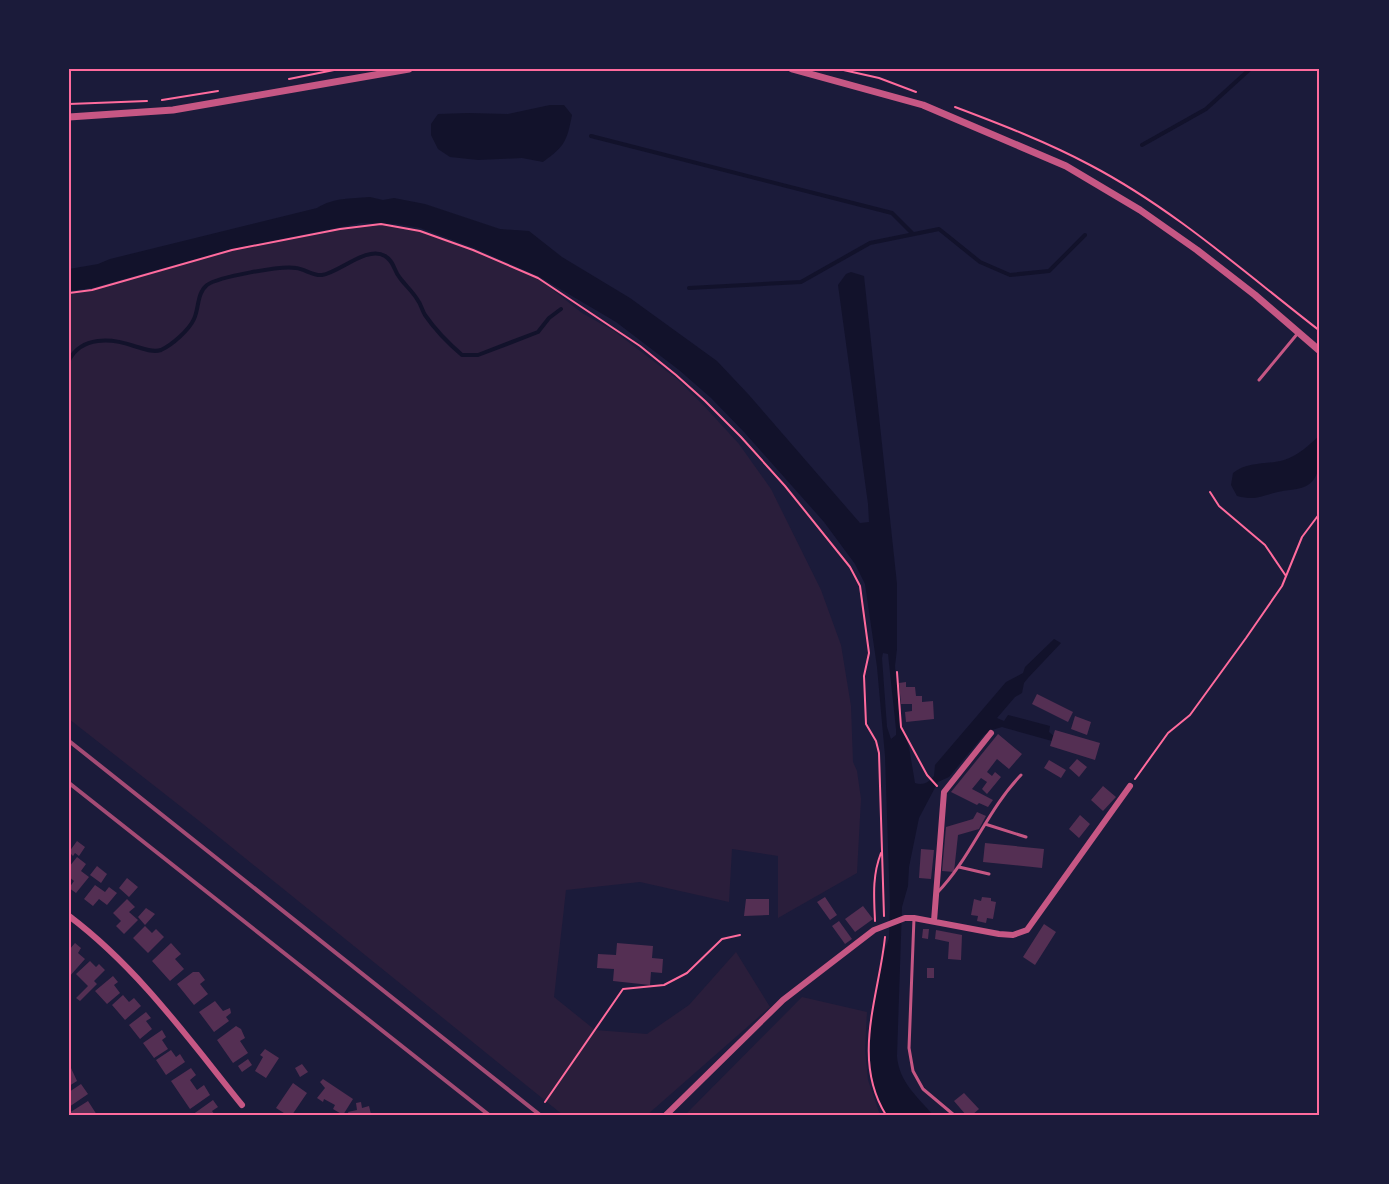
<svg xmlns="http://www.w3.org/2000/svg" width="1389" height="1184" viewBox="0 0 1389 1184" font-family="'PT Serif',serif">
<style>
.green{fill:#2a1e3b}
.water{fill:#12122b;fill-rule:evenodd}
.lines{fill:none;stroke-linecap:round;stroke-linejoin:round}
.stream{stroke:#12122b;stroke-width:4}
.building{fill:#542f53}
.path{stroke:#ff6b9d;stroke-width:2}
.service{stroke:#c65784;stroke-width:3}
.minor{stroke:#c65784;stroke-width:6}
.tertiary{stroke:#c65784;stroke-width:7}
.rail{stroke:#a44b75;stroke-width:4}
.neatline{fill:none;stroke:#ff6b9d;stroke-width:2}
</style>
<rect width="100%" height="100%" fill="#1b1b3a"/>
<!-- green -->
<path class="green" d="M381,224L420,231L473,250L538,278L582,313L614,331L677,379L706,408L739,444L771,489L821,590L841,645L851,706L853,762L857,771L861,799L857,873L778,918V856L732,849L729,902L640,882L566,890L554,997L595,1030L647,1034L689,1005L736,952L770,1007L647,1115H563L198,820L69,719V293L92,290L232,250L340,229Z
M802,997L867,1012L865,1050L868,1080L880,1115H685Z"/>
<!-- water -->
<path class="water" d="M550,105H564L572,115C567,141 565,146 543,162L522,158L478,160L450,157L438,149L431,135V124L438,114L468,113L508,114Z
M370,197L383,200L394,198L425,204L500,229L529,231L562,257L630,298L717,361L749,395L860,523L869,522L868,504L838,285L846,274L851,272L864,276L897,584V649L895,666L900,723L909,747L915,783C923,786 929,782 934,776L935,765L1006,682L1023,673L1025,667L1054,639L1061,643L1028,678L1024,683L1022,693L1015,697L997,718L1004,721L1008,715L1050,726L1049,732L1054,736L1052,741L1002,727L992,730L984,735L949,777L938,782L919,818L909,867L908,886L902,907L897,1056C899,1082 917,1096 933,1115H887C855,1066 876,1002 885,949L889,939L890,905L885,756L877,667L865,584L855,564L824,522L744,432L711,398L679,370L616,322L538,276L474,248L420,228L396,224L361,223L232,249L92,288L69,291V269L98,264L110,259L317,208C335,197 350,199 370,197ZM883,653L888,654L896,729V735L891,739L887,727L882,658Z
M1320,435C1320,453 1324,482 1301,488C1294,490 1286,490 1278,492C1259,496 1257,501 1237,496L1231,485L1233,473C1248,461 1267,465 1284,460C1299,455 1308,446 1320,435Z"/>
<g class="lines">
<!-- stream -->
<path class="stream" d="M591,136L892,213L913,234
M1142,145L1206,109L1250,69
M689,288L801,282L870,243L939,229L980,262L1010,275L1049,271L1085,235
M69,360C82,336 111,338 134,346C142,348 152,353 161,350C172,345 189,330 194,319C199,308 197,293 207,285C218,277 282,265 296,268C305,269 313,276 322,275C339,273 367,245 385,256C395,262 393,270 400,278C405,285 412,291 417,299C421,304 422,310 425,315C436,331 448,343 462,355H478L538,332L549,318L561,309"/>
</g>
<!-- building -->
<path class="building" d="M906,682V687H915L916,696H922V702L933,701L934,719L906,722L905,712L912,711V704H901L899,683Z
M1037,694L1073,712L1068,722L1032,704Z
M1075,716L1091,722L1087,735L1071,729Z
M1055,730L1100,743L1095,760L1050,746Z
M998,734L1022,754L1009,769L997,759L987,772L992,776L995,772L1001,777L987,794L982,789L987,782L981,778L972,789L993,800L988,807L979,803L977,805L951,792Z
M1077,759L1087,767L1079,777L1069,768Z
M1049,760L1066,770L1061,778L1044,768Z
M1103,786L1116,797L1103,811L1091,800Z
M977,812L986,816L979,829L958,835L954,872L942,871L946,827L973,819Z
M1080,815L1090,824L1079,838L1069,829Z
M77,841L85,847L79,856L75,853L73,856L69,852Z
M985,843L1044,849L1042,868L983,862Z
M921,849L934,850L931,879L919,878Z
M77,857L86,864L81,871L89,877L76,893L69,888L74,881L69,877V867Z
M97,866L107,874L101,883L90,875Z
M127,878L138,887L129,897L119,888Z
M95,885L105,892L109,887L117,893L107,905L99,899L93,906L84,899Z
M825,897L837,915L830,920L817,902Z
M982,897L991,898V901L996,902L993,919L987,918L986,923L977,921L978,916L971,915L974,899L981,901Z
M127,899L135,907L129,912L138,920L124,934L116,926L121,921L113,913Z
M746,899H769V915L744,916Z
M863,906L873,919L855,932L845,919Z
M146,908L155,914L145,925L138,917Z
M839,921L852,939L845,944L832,926Z
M1044,924L1056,932L1035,965L1023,957Z
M145,926L152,933L156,929L164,937L148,953L133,938Z
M923,929H929L928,939L922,938Z
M936,930L962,935L961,960L948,959L949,942L935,939Z
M75,943L81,948L78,953L85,959L69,977V950Z
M171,943L181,954L175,959L184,969L170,981L152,961Z
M617,943L653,946L652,958L663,959L662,973L651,972L650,985L613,981L614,969L597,968L598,954L616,955Z
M90,961L96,967L99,964L105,970L94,981L97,984L80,1001L76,998L88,986L76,974Z
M927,968H934V978H927Z
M193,972H199L205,980L200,984L208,994L194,1005L177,984Z
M113,976L118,982L114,985L120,993L107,1004L95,991Z
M123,995L129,1002L134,998L141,1006L125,1020L112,1005Z
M215,1001L223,1011L230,1008L231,1013L226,1017L229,1021L214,1032L199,1012Z
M146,1012L151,1018L146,1021L152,1029L140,1039L129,1025Z
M236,1026L241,1029L245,1038L240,1041L248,1053L233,1063L217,1040Z
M162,1030L166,1037L162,1040L168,1049L154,1058L143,1043Z
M265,1049L279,1058L266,1078L255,1071L263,1057L260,1055Z
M171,1050L176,1057L180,1054L185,1062L166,1075L156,1060Z
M248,1059L252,1065L242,1072L238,1066Z
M302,1064L308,1072L300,1077L295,1068Z
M71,1068L77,1081L69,1086V1069Z
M191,1068L196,1075L190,1080L197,1090L204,1085L210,1095L190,1109L171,1081Z
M323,1079L353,1099L343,1115L333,1109L335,1105L324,1099L323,1102L317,1098L325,1088L320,1082Z
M293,1083L307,1093L292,1115H287L276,1108Z
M81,1084L88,1094L69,1107V1092Z
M964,1093L979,1109L972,1115H966L954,1101Z
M213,1100L218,1107L212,1111L215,1115H192Z
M88,1101L97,1115H70L69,1113Z
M361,1102L362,1108L369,1106L371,1114L349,1115L348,1112L357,1110L356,1103Z"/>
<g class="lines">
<!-- path -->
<path class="path" d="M839,69L879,78L916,92
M289,79L339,69
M162,100L218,91
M69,104L147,101
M955,107C1000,124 1047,142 1090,165C1174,209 1245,273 1320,331
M69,293L92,290L232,250L340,229L381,224L420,231L473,250L538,278L640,346L676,375L705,401L741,437L785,486L850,567L860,586L869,653L864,676L866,724L876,741L879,753L884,916
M1210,492L1219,506L1265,545L1286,576
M897,672L901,727L927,775L937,786
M1135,779L1168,733L1190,715L1246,638L1282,586L1302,537L1320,513
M875,921C874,897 872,876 881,853
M885,937C879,996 851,1059 886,1115
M545,1102L623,989L664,985L687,973L722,939L740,935"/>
<!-- service -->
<path class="service" d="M1259,380L1298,333
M985,824L1026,837
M959,867L989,874
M937,893C971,858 987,810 1021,775
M914,918L909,1048L913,1071L923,1089L954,1115"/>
<!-- minor -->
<path class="minor" d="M69,916C138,968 188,1038 242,1105
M934,921L944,792L991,733
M666,1115L783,1000L874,930L905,918H914L999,934L1013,935L1027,930L1130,786"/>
<!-- tertiary -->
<path class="tertiary" d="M792,69L923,105L1066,166L1140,210L1197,250L1255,295L1320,351
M69,117L173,110L409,69"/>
<!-- rail -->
<path class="rail" d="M69,741L540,1115
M69,783L489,1115"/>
</g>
<!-- border -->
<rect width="1389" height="1184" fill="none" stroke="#1b1b3a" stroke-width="141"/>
<rect x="70" y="70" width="1248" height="1044" class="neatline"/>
</svg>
